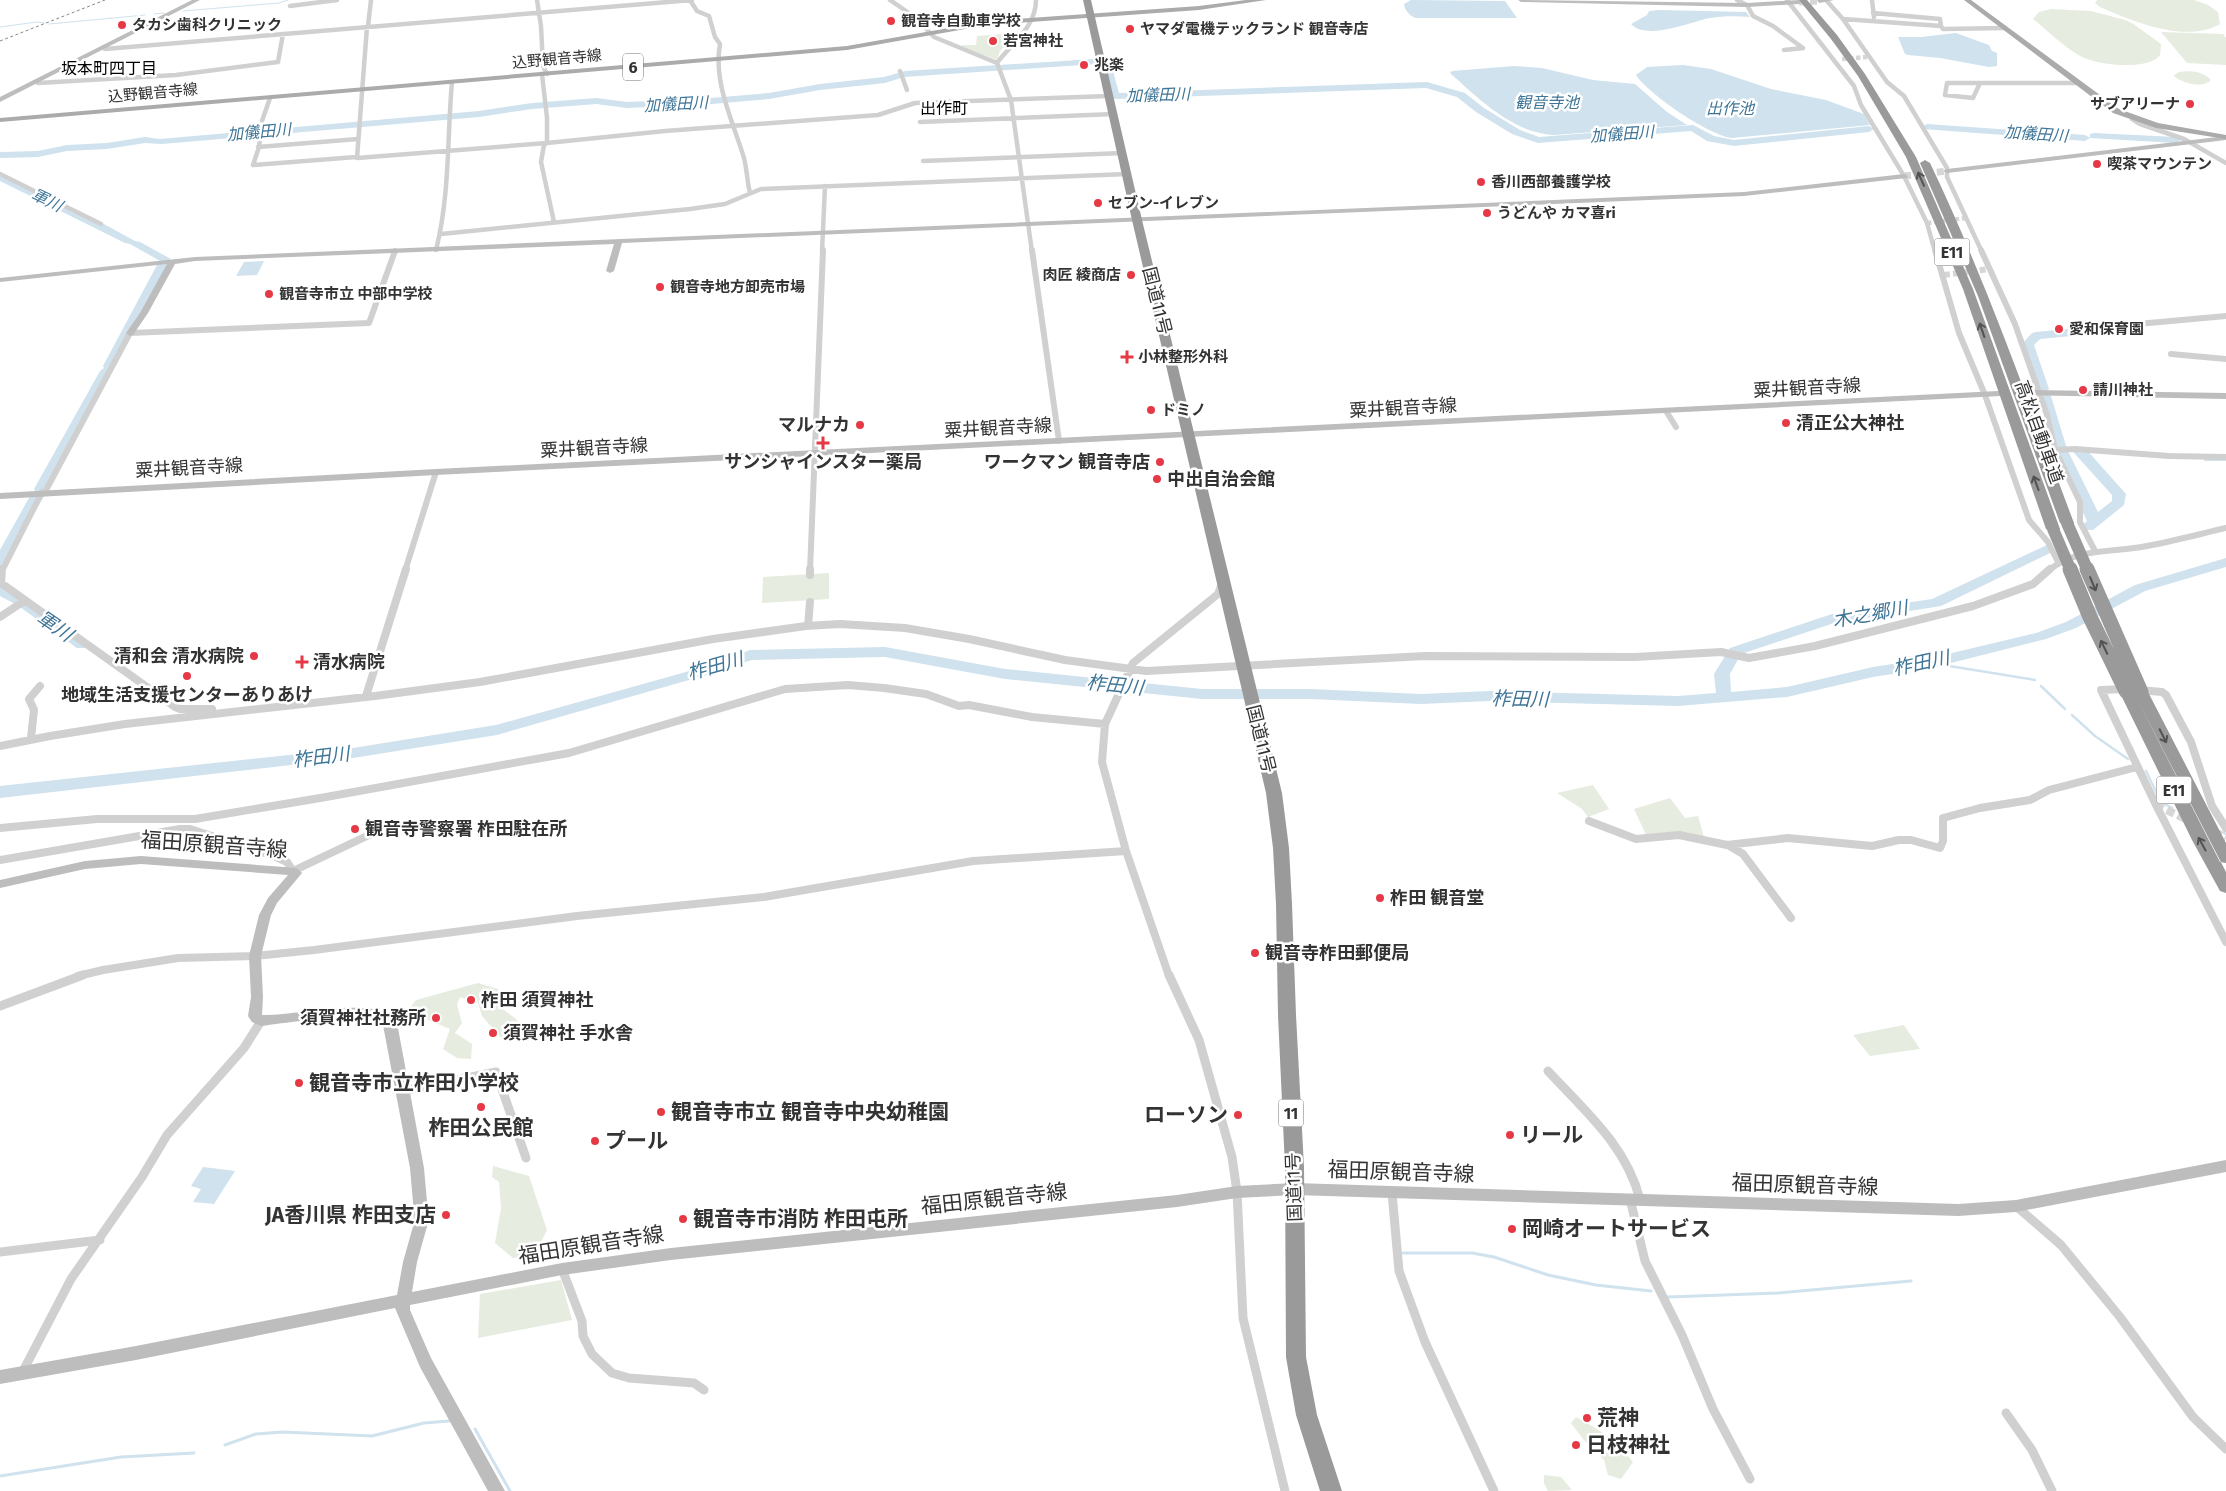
<svg xmlns="http://www.w3.org/2000/svg" width="2226" height="1491" viewBox="0 0 2226 1491" font-family="'Fira Sans','Noto Sans JP',sans-serif">
<style>
.green{fill:#e6ecdf}
.water{fill:#cfe2ee}
.lines{fill:none;stroke-linecap:round;stroke-linejoin:round}
.stream-far3{stroke:#cfe2ee;stroke-width:1}
.stream-far2{stroke:#cfe2ee;stroke-width:2}
.stream-far1{stroke:#cfe2ee;stroke-width:2.5}
.stream{stroke:#cfe2ee;stroke-width:3}
.river{fill:#cfe2ee;fill-rule:evenodd}
.street-tunnel-far2{stroke:#d6d6d6;stroke-width:4.5;stroke-dasharray:4.5 2.5;stroke-linecap:butt}
.street-tunnel-far1{stroke:#d6d6d6;stroke-width:6;stroke-dasharray:6 3;stroke-linecap:butt}
.street-tunnel{stroke:#d6d6d6;stroke-width:8;stroke-dasharray:8 4;stroke-linecap:butt}
.secondary-tunnel{stroke:#d6d6d6;stroke-width:7;stroke-dasharray:7 4;stroke-linecap:butt}
.street-far3{stroke:#d0d0d0;stroke-width:4.5}
.street-far2{stroke:#d0d0d0;stroke-width:6}
.street-far1{stroke:#d0d0d0;stroke-width:8}
.street{stroke:#d0d0d0;stroke-width:9}
.secondary{fill:#bdbdbd;fill-rule:evenodd}
.primary{fill:#ababab;fill-rule:evenodd}
.highway{fill:#9a9a9a;fill-rule:evenodd}
.rail{stroke:#888;stroke-width:1;stroke-dasharray:3 2.5;stroke-linecap:butt}
.highway-bridge-far1{stroke:#9a9a9a;stroke-width:12}
.highway-bridge{stroke:#9a9a9a;stroke-width:15}
.oneway{stroke:#525252}
.poi-dot{fill:#e63946;stroke:#fff;stroke-width:2}
.labels{text-anchor:middle;dominant-baseline:central;stroke-width:5;stroke-linejoin:round;paint-order:stroke}
.far-poi-label{font-size:15px;font-weight:bold;fill:#333;stroke:#fff;text-anchor:start}
.far-street-label{font-size:15px;fill:#333;stroke:#fff}
.shield{fill:#fff;stroke:#707070;stroke-width:1}
.shield-label{font-size:16px;font-weight:bold;fill:#333}
.far-neighbourhood-label{font-size:16px;fill:#000;stroke:#fff}
.far-water-label{font-size:16px;font-style:italic;fill:#3f7597;stroke:#fff}
.far-quarter-label{font-size:16px;fill:#000;stroke:#fff}
.street-label{font-size:18px;fill:#333;stroke:#fff}
.poi-label{font-size:18px;font-weight:bold;fill:#333;stroke:#fff;text-anchor:start}
.water-label{font-size:19px;font-style:italic;fill:#3f7597;stroke:#fff}
.near-street-label{font-size:21px;fill:#333;stroke:#fff}
.near-poi-label{font-size:21px;font-weight:bold;fill:#333;stroke:#fff;text-anchor:start}
</style>
<rect width="100%" height="100%" fill="#fff"/>
<!-- green -->
<path class="green" d="M2097,0H2194L2208,5L2218,12L2220,24C2186,44 2132,21 2100,7L2095,3Z
M2051,9L2091,11L2125,20L2132,23L2161,44L2160,55C2149,71 2098,65 2082,57C2066,49 2047,30 2033,19L2039,12Z
M2161,32L2223,34L2226,38V65L2187,63Z
M1018,33L1000,51L997,60L962,47V45H976L977,36Z
M2179,72C2190,70 2203,71 2211,80C2203,89 2183,83 2175,77L2174,75Z
M829,573V599L762,603L763,577Z
M1593,785L1609,809L1588,817L1582,809L1557,793Z
M1670,798L1685,818L1698,816L1704,837L1674,832L1646,835L1634,809Z
M478,983L498,989L500,1007L516,1019L525,1030L522,1035L502,1039L482,1016L478,1003L460,997L457,1005L462,1023L455,1033L472,1044L471,1059L457,1058L443,1049L450,1029L407,1011L416,1000Z
M1904,1025L1920,1049L1870,1056L1853,1035Z
M493,1166L529,1176L547,1230L535,1254L513,1258L495,1243L501,1208L499,1182L492,1177Z
M561,1280L572,1320L478,1338L480,1294Z
M1576,1417C1600,1430 1616,1440 1633,1462L1621,1479L1608,1475L1604,1460L1583,1439L1571,1423Z
M1544,1475L1561,1477L1572,1490L1548,1491L1544,1483Z"/>
<!-- water -->
<path class="water" d="M1411,0L1505,1L1517,18H1416C1411,17 1404,10 1404,4Z
M1659,10L1746,12L1750,17C1737,16 1723,16 1710,18C1690,22 1647,41 1631,24L1647,15L1649,11Z
M1956,33L1989,45L1992,51L1997,53V66L1989,67L1940,58L1908,55L1905,54L1898,37H1921Z
M1683,65L1711,69L1771,89L1826,100L1864,114L1870,125L1732,138C1710,136 1648,94 1636,75L1647,67Z
M1514,66L1542,68L1593,80L1635,84L1667,112L1687,125L1554,135C1513,133 1479,99 1450,73L1452,71Z
M264,261L257,275L236,276L244,262Z
M203,1167L235,1171L214,1204L193,1202L201,1189L191,1186Z"/>
<g class="lines">
<!-- stream-far3 -->
<path class="stream-far3" d="M183,11L279,3L288,0
M154,14L164,13
M49,24L145,15
M0,27L37,22L45,23"/>
<!-- stream-far2 -->
<path class="stream-far2" d="M2205,460H2226"/>
<!-- stream-far1 -->
<path class="stream-far1" d="M1931,663L2035,680
M2041,686L2065,709
M2072,715L2095,736L2128,759
M2146,771L2161,802L2172,808
M2220,831L2226,834"/>
<!-- stream -->
<path class="stream" d="M1403,1253H1472L1494,1257L1548,1275L1596,1285L1651,1291
M1668,1297L1778,1293L1911,1281
M475,1429L510,1491
M225,1445L256,1434L283,1432L372,1436L424,1423L449,1421
M0,1476L121,1457L194,1453"/>
<!-- river -->
<path class="river" d="M1094,59L1097,60V64L904,77L885,83L820,90L769,99L700,105L681,110L651,107L627,108L596,104L532,109L479,117L162,144L145,143L107,149L67,151L38,157L0,158V152L38,151L67,145L107,143L145,137L160,139L479,111L532,103L596,98L627,102L651,101L681,104L699,99L769,93L820,84L884,77L905,71Z
M1106,61L1111,64L1119,93L1427,82L1465,93L1484,108L1520,130L1539,137L1693,125L1714,136L1734,140L1869,126L1874,129L1869,132L1734,146L1707,141L1691,131L1538,143L1512,134L1476,112L1457,97L1426,88L1115,99L1111,98L1109,94L1101,64Z
M1927,124L2085,135L2090,138L2085,141L1923,129L1922,127Z
M2094,133L2176,137L2181,140L2176,143L2090,138V134Z
M0,174L102,223L135,241L140,242L171,259L166,262L169,265L115,366L111,369L112,371L48,489L42,493L44,496L7,563L0,567V550L30,496L36,492L34,489L100,371L104,368L103,366L157,265L162,262L130,244L125,243L0,181Z
M2139,322L2145,326L2143,329L2040,339L2034,345L2049,389L2045,392L2051,396L2067,449L2098,512L2112,501V495L2075,454L2073,451L2075,448H2085L2126,494L2124,505L2093,530H2083L2081,527L2087,521L2055,451L2039,396L2043,393L2037,389L2022,344L2032,333L2036,332Z
M2047,545L2054,549L2052,552L1941,606L1834,623L1741,654L1730,674L1731,692L1787,687L1873,667L1931,658L2036,633L2066,622L2135,585L2226,558V567L2145,591L2076,628L2046,639L1931,668L1873,677L1787,697L1678,706L1490,701L1421,704L1310,699H1202L1005,679L885,657L752,660L703,676L497,735L353,758L0,798V786L353,748L496,725L693,670L750,650L885,647L1005,669L1202,689H1310L1421,694L1490,691L1678,696L1716,693L1714,674L1730,648L1832,614L1932,599Z
M0,585L5,586L87,642L90,645L87,648H77L17,605L0,596Z"/>
<!-- street-tunnel-far2 -->
<path class="street-tunnel-far2" d="M1842,59L1867,57
M1927,223L1966,218"/>
<!-- street-tunnel-far1 -->
<path class="street-tunnel-far1" d="M1944,275L1990,269"/>
<!-- street-tunnel -->
<path class="street-tunnel" d="M2156,805L2190,821
M2214,832L2226,838"/>
<!-- secondary-tunnel -->
<path class="secondary-tunnel" d="M1799,2L1819,1
M1904,176L1947,171"/>
<!-- street-far3 -->
<path class="street-far3" d="M537,0L541,26L543,66L547,74
M690,0L697,11L709,16L715,37L720,44C713,83 733,121 744,158C747,170 747,181 750,193
M890,0L916,18L934,37L997,63
M1737,0L1747,5L1753,16L1773,26L1803,48
M1787,0L1854,86L1861,105L1904,176L1927,223L1935,252
M1826,0L1843,19L1887,82L1904,96L1947,168V177L1982,252
M1872,0L1874,17
M290,6L337,0
M1873,13L1940,19L1941,26
M1843,19L1941,26L1943,29L2005,28
M368,26L371,0
M367,27L357,158L547,143L665,131L878,115L915,103L1109,96
M105,49L692,0
M1784,50L1803,48
M900,71L907,90
M542,74L547,118V143L544,145L541,162L554,222
M38,83L176,75L278,62L283,34
M1947,83H1980L1973,98L1945,95Z
M1980,83H2078
M270,98L262,121L259,147L253,165L356,157
M2132,119L2140,124L2184,139L2226,163
M920,122L1114,114
M258,147L358,139
M923,161L1123,153
M0,174L101,224
M441,234L690,209L725,204L761,189L1127,174
M436,250C450,195 447,138 452,82
M822,252L825,186
M1032,252L1011,100L997,63C1012,43 1036,27 1036,0"/>
<!-- street-far2 -->
<path class="street-far2" d="M1032,250L1059,441
M1935,250L1959,333L1985,395L2029,520L2048,542L2058,562
M1981,250L2015,324L2047,415L2055,450L2080,502V522L2095,551
M2138,324L2226,316
M2171,354L2226,359
M1666,411L1676,427
M2055,450L2075,449L2169,456L2226,457
M45,492L130,333L369,323L395,251
M2,571L42,492
M405,571L436,472
M810,571L823,250
M2048,571C2076,547 2114,553 2147,546C2174,541 2200,534 2226,528"/>
<!-- street-far1 -->
<path class="street-far1" d="M2,569L1,583L175,707L180,709H212
M810,575V569
M0,617L24,601
M808,626L810,602
M2125,689L2101,690L2156,805L2226,942
M2139,690L2162,692L2166,695L2191,742L2212,806L2226,828
M366,696L406,569
M31,738L34,710L29,699L40,686
M0,746L50,736L125,724L375,696L480,682L713,639L806,626L840,624L905,628L969,639L1065,660L1146,671L1425,656L1635,657L1721,652L1749,658L1815,646L1973,606L2033,584L2050,569
M1589,821L1636,839L1679,835L1727,845L1788,838L1872,846L1899,840H1911L1940,848L1943,841V818L1980,808L2030,800L2049,790L2137,767
M0,828L97,819H195L326,797L569,753L785,689L848,685L884,688L926,694L959,706L969,705L1032,717L1105,724
M1728,845L1743,854L1791,918
M0,860L180,829H190L274,856L287,862L293,871L369,835
M78,976L103,970L178,958L255,956L314,950L577,916L764,897L973,861L1126,851
M1169,976L1126,851L1102,762L1105,724L1133,663L1218,594L1222,583"/>
<!-- street -->
<path class="street" d="M1169,975L1199,1040L1232,1157L1237,1192L1243,1318L1285,1491
M0,1006L83,975
M1548,1071C1584,1110 1627,1146 1640,1200
M402,1091L496,1072L526,1158
M1392,1193L1399,1271L1425,1342L1494,1491
M1630,1199L1645,1261L1682,1335L1713,1409L1750,1479
M2016,1206L2061,1245L2120,1317L2193,1417L2226,1449
M0,1252L100,1240
M562,1269L582,1321L583,1336L592,1354L612,1373L629,1378L694,1383L704,1390
M22,1373L71,1279L142,1177L167,1135L244,1048L261,1021
M2006,1413L2032,1450L2052,1491"/>
<!-- secondary -->
<path class="secondary" d="M192,0H200L0,102V97Z
M1518,0L1747,3L1799,0L1802,2L1799,4L1747,7L1521,2Z
M1817,0H1834L1819,3Z
M2226,136V140L1947,173L1943,171L1947,169Z
M1904,174L1908,176L1907,178L1744,196L622,243L614,271L610,273L606,271L614,244L195,261L175,264L148,313L133,335L130,336L126,333L140,313L167,264L0,282V278L195,257L1744,192Z
M2027,390L2226,393V399L2024,395V391Z
M1998,391L2001,392V396L436,475L0,499V493L436,469Z
M141,856L297,868L302,873L277,903L271,915L261,956L263,997L262,1015C291,1016 365,998 389,1015C393,1018 396,1023 398,1028L424,1168L427,1202L428,1223L417,1262L412,1292L562,1263L671,1248L1177,1195L1237,1186L1295,1183L1958,1204L2016,1200L2226,1160V1172L2016,1212L1958,1216L1295,1195L1237,1198L1177,1207L671,1260L562,1275L410,1305V1310L431,1358L505,1491H488L420,1367L395,1308L136,1360L0,1384V1370L136,1346L397,1295L403,1262L414,1223L413,1202L410,1168L383,1025C369,1010 283,1023 261,1026L252,1022L248,1016L251,997L249,956L259,915L268,898L288,875L141,864L85,869L0,888V880L85,861Z"/>
<!-- primary -->
<path class="primary" d="M1246,0H1266L1199,10L988,25L847,50L0,122V118L847,46L988,21L1199,6Z
M1964,0H1971L2119,109L2158,123L2226,135V139L2156,128L2113,113Z"/>
<!-- highway -->
<path class="highway" d="M1083,0H1091L1142,220L1282,793L1289,848L1292,904L1296,1015L1304,1167L1306,1357L1317,1415L1342,1491H1320L1296,1415L1286,1357L1285,1167L1278,1015L1276,904L1273,848L1266,793L1132,220Z
M1799,0H1807L1837,35L1865,74L1916,157L1973,289L2060,529L2058,532L2053,533L2046,529L1963,289L1906,157L1858,76L1831,39Z
M1925,160L1930,163C1986,280 2028,402 2074,523L2072,526L2067,527L2060,523L1978,296L1920,163Z
M2126,686L2131,688L2134,692L2136,689H2146L2148,692L2226,843V863L2220,862L2218,858L2135,695L2226,872V893L2220,891L2192,840L2119,691L2121,688Z"/>
<!-- rail -->
<path class="rail" d="M0,41L105,0"/>
<!-- highway-bridge-far1 -->
<path class="highway-bridge-far1" d="M2067,523L2088,571
M2053,529L2071,571"/>
<!-- highway-bridge -->
<path class="highway-bridge" d="M2070,569L2090,617L2126,691
M2087,569L2141,692"/>
</g>
<!-- one-way arrows -->
<defs><path id="oneway-shaft" d="M-6 0H5M1.5-3L5.5 0L1.5 3" fill="none" stroke-width="1.6" stroke-linecap="round" stroke-linejoin="round" transform="scale(1.25)"/></defs>
<g class="oneway">
<use href="#oneway-shaft" transform="translate(1921 179) rotate(-114)"/>
<use href="#oneway-shaft" transform="translate(1982 330) rotate(-109)"/>
<use href="#oneway-shaft" transform="translate(2036 483) rotate(-110)"/>
<use href="#oneway-shaft" transform="translate(2093 584) rotate(67)"/>
<use href="#oneway-shaft" transform="translate(2104 647) rotate(-116)"/>
<use href="#oneway-shaft" transform="translate(2163 736) rotate(63)"/>
<use href="#oneway-shaft" transform="translate(2202 844) rotate(-119)"/>
</g>
<!-- markers -->
<g class="poi-dot">
<circle cx="891" cy="21" r="5"/>
<circle cx="122" cy="25" r="5"/>
<circle cx="1130" cy="29" r="5"/>
<circle cx="993" cy="41" r="5"/>
<circle cx="1084" cy="65" r="5"/>
<circle cx="2190" cy="104" r="5"/>
<circle cx="2097" cy="164" r="5"/>
<circle cx="1481" cy="182" r="5"/>
<circle cx="1098" cy="203" r="5"/>
<circle cx="1487" cy="213" r="5"/>
<circle cx="1131" cy="275" r="5"/>
<circle cx="660" cy="287" r="5"/>
<circle cx="269" cy="294" r="5"/>
<circle cx="2059" cy="329" r="5"/>
<path d="M1124.5 349.5h5v5h5v5h-5v5h-5v-5h-5v-5h5z"/>
<circle cx="2083" cy="390" r="5"/>
<circle cx="1151" cy="410" r="5"/>
<circle cx="1786" cy="423" r="5"/>
<circle cx="860" cy="425" r="5"/>
<path d="M820.5 435.5h5v5h5v5h-5v5h-5v-5h-5v-5h5z"/>
<circle cx="1160" cy="462" r="5"/>
<circle cx="1157" cy="479" r="5"/>
<circle cx="254" cy="656" r="5"/>
<path d="M299.5 654.5h5v5h5v5h-5v5h-5v-5h-5v-5h5z"/>
<circle cx="187" cy="676" r="5"/>
<circle cx="355" cy="829" r="5"/>
<circle cx="1380" cy="898" r="5"/>
<circle cx="1255" cy="953" r="5"/>
<circle cx="471" cy="1000" r="5"/>
<circle cx="436" cy="1018" r="5"/>
<circle cx="493" cy="1033" r="5"/>
<circle cx="299" cy="1083" r="5"/>
<circle cx="481" cy="1107" r="5"/>
<circle cx="661" cy="1112" r="5"/>
<circle cx="1238" cy="1115" r="5"/>
<circle cx="1510" cy="1135" r="5"/>
<circle cx="595" cy="1141" r="5"/>
<circle cx="446" cy="1215" r="5"/>
<circle cx="683" cy="1219" r="5"/>
<circle cx="1512" cy="1229" r="5"/>
<circle cx="1587" cy="1418" r="5"/>
<circle cx="1576" cy="1445" r="5"/>
</g>
<g class="labels">
<!-- far-poi labels -->
<g class="far-poi-label">
<text x="901" y="21">観音寺自動車学校</text>
<text x="132" y="25">タカシ歯科クリニック</text>
<text x="1140" y="29">ヤマダ電機テックランド 観音寺店</text>
<text x="1003" y="41">若宮神社</text>
<text x="1094" y="65">兆楽</text>
<text x="2180" y="104" text-anchor="end">サブアリーナ</text>
<text x="2107" y="164">喫茶マウンテン</text>
<text x="1491" y="182">香川西部養護学校</text>
<text x="1108" y="203">セブン-イレブン</text>
<text x="1497" y="213">うどんや カマ喜ri</text>
<text x="1121" y="275" text-anchor="end">肉匠 綾商店</text>
<text x="670" y="287">観音寺地方卸売市場</text>
<text x="279" y="294">観音寺市立 中部中学校</text>
<text x="2069" y="329">愛和保育園</text>
<text x="1138" y="357">小林整形外科</text>
<text x="2093" y="390">請川神社</text>
<text x="1161" y="410">ドミノ</text>
</g>
<!-- far-street labels -->
<g class="far-street-label">
<text transform="translate(557 59) rotate(-5)">込野観音寺線</text>
<text transform="translate(153 93) rotate(-5)">込野観音寺線</text>
</g>
<!-- shield labels -->
<g class="shield">
<rect x="623" y="53.5" width="20" height="27" rx="4"/>
<rect x="1934.5" y="238.5" width="35" height="27" rx="4"/>
<rect x="2156.5" y="776.5" width="35" height="27" rx="4"/>
<rect x="1278.5" y="1099.5" width="25" height="27" rx="4"/>
</g>
<g class="shield-label">
<text x="633" y="67">6</text>
<text x="1952" y="252">E11</text>
<text x="2174" y="790">E11</text>
<text x="1291" y="1113">11</text>
</g>
<!-- far-neighbourhood labels -->
<g class="far-neighbourhood-label">
<text x="109" y="68">坂本町四丁目</text>
</g>
<!-- far-water labels -->
<g class="far-water-label">
<text transform="translate(1158 95) rotate(-2)">加儀田川</text>
<text x="1547" y="102">観音寺池</text>
<text transform="translate(676 104) rotate(-3)">加儀田川</text>
<text x="1730" y="108">出作池</text>
<text transform="translate(259 132) rotate(-5)">加儀田川</text>
<text transform="translate(1622 134) rotate(-4)">加儀田川</text>
<text transform="translate(2036 134) rotate(4)">加儀田川</text>
<text transform="translate(47 200) rotate(26)">軍川</text>
</g>
<!-- far-quarter labels -->
<g class="far-quarter-label">
<text x="944" y="108">出作町</text>
</g>
<!-- street labels -->
<g class="street-label">
<text transform="translate(1157 301) rotate(76)">国道11号</text>
<text transform="translate(1807 388) rotate(-3)">粟井観音寺線</text>
<text transform="translate(1403 408) rotate(-3)">粟井観音寺線</text>
<text transform="translate(998 428) rotate(-3)">粟井観音寺線</text>
<text transform="translate(2039 432) rotate(70)">高松自動車道</text>
<text transform="translate(594 448) rotate(-3)">粟井観音寺線</text>
<text transform="translate(189 468) rotate(-3)">粟井観音寺線</text>
<text transform="translate(1261 739) rotate(76)">国道11号</text>
<text transform="translate(1294 1187) rotate(-92)">国道11号</text>
</g>
<!-- poi labels -->
<g class="poi-label">
<text x="1796" y="423">清正公大神社</text>
<text x="850" y="425" text-anchor="end">マルナカ</text>
<text x="823" y="462" text-anchor="middle">サンシャインスター薬局</text>
<text x="1150" y="462" text-anchor="end">ワークマン 観音寺店</text>
<text x="1167" y="479">中出自治会館</text>
<text x="244" y="656" text-anchor="end">清和会 清水病院</text>
<text x="313" y="662">清水病院</text>
<text x="187" y="695" text-anchor="middle">地域生活支援センターありあけ</text>
<text x="365" y="829">観音寺警察署 柞田駐在所</text>
<text x="1390" y="898">柞田 観音堂</text>
<text x="1265" y="953">観音寺柞田郵便局</text>
<text x="481" y="1000">柞田 須賀神社</text>
<text x="426" y="1018" text-anchor="end">須賀神社社務所</text>
<text x="503" y="1033">須賀神社 手水舎</text>
</g>
<!-- water labels -->
<g class="water-label">
<text transform="translate(1870 614) rotate(-10)">木之郷川</text>
<text transform="translate(55 626) rotate(34)">軍川</text>
<text transform="translate(1921 663) rotate(-12)">柞田川</text>
<text transform="translate(715 666) rotate(-16)">柞田川</text>
<text transform="translate(1115 685) rotate(6)">柞田川</text>
<text transform="translate(1520 699) rotate(1)">柞田川</text>
<text transform="translate(321 757) rotate(-7)">柞田川</text>
</g>
<!-- near-street labels -->
<g class="near-street-label">
<text transform="translate(214 845) rotate(4)">福田原観音寺線</text>
<text transform="translate(1401 1172) rotate(2)">福田原観音寺線</text>
<text transform="translate(1805 1185) rotate(2)">福田原観音寺線</text>
<text transform="translate(994 1199) rotate(-6)">福田原観音寺線</text>
<text transform="translate(591 1245) rotate(-9)">福田原観音寺線</text>
</g>
<!-- near-poi labels -->
<g class="near-poi-label">
<text x="309" y="1083">観音寺市立柞田小学校</text>
<text x="671" y="1112">観音寺市立 観音寺中央幼稚園</text>
<text x="1228" y="1115" text-anchor="end">ローソン</text>
<text x="481" y="1128" text-anchor="middle">柞田公民館</text>
<text x="1520" y="1135">リール</text>
<text x="605" y="1141">プール</text>
<text x="436" y="1215" text-anchor="end">JA香川県 柞田支店</text>
<text x="693" y="1219">観音寺市消防 柞田屯所</text>
<text x="1522" y="1229">岡崎オートサービス</text>
<text x="1597" y="1418">荒神</text>
<text x="1586" y="1445">日枝神社</text>
</g>
</g>
</svg>
